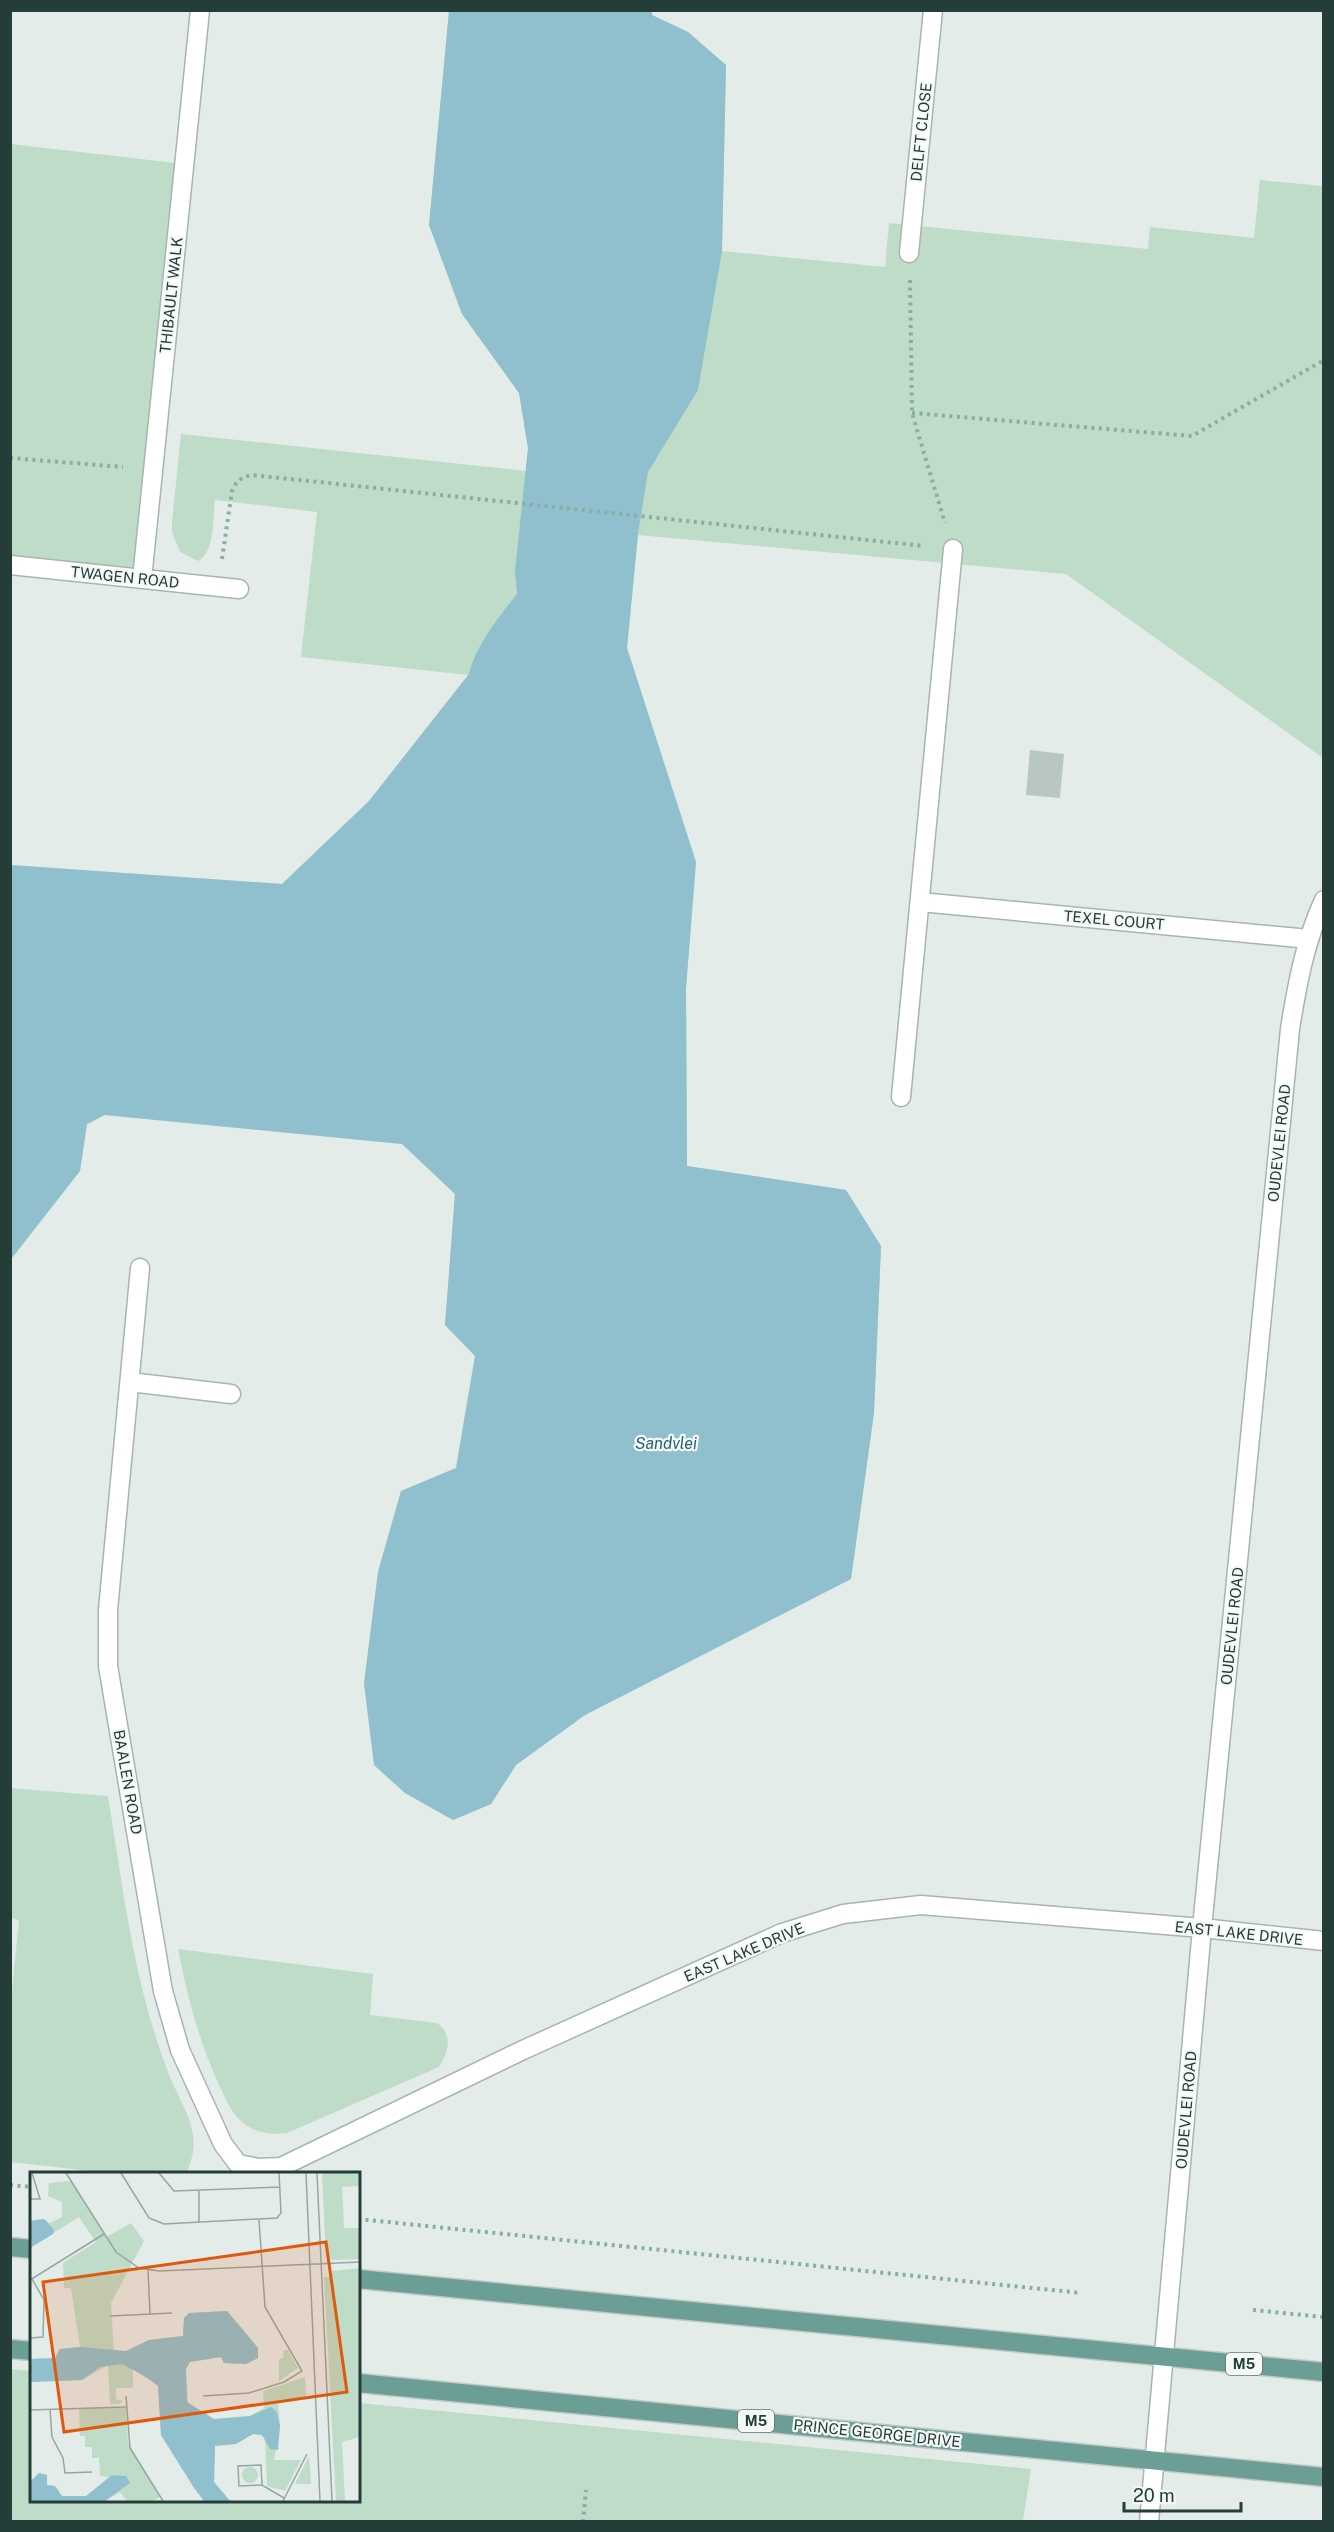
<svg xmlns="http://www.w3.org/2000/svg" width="1334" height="2532" viewBox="0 0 1334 2532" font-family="'Public Sans',sans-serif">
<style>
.green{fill:#bedcc8}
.water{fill:#90c0cd}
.building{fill:#b9c7c2}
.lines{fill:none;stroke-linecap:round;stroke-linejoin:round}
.lane-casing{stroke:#a7b4b0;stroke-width:21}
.street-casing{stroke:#a7b4b0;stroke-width:21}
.primary-casing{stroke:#c2c9c7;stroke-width:21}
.path{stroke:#86aea4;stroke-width:4;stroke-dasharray:3 4.5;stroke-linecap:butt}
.lane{stroke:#fff;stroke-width:18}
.street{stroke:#fff;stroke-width:18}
.primary{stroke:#6b9f95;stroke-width:18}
.labels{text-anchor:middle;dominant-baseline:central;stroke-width:4.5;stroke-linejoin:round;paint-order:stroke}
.shield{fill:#f4f9f7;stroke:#627571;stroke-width:1.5}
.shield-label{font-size:14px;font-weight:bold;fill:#243d38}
.street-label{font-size:15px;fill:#243d38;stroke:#f4f9f7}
.water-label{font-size:16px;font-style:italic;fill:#226275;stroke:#f4f9f7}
.inset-road{fill:none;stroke:#97a6a2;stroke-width:1.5}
.view{fill:#de580e;fill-opacity:0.15;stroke:#de580e;stroke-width:3}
.inset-edge{fill:none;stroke:#243d38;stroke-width:3}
</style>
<rect width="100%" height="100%" fill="#e4ece9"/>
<!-- green -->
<path class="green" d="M449,11H652V15L688,32L726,65L722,251L885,267L889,223L1148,249L1150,227L1254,238L1260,180L1323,186V758L1066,574L638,535L627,648L696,862L686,988L687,1166L846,1190L881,1246L874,1413L851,1579L585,1715L516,1765L491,1804L453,1820L405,1793L374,1765L364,1683L378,1572L401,1491L456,1468L475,1356L445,1325L455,1194L402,1144L105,1115L87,1124L80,1171L11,1260V865L282,884L369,801L468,675L301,657L317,512L215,500C213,517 215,553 198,561L180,552L172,532V522L181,434L526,471L528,448L519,393L462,314L429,225Z
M11,144L184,164L142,579L11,565Z
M10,1788L108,1796C123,1888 134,1984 168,2072C182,2109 206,2133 186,2173H108L11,2162L10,2009L19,1920L11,1918Z
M178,1949L373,1974L370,2015L437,2023C453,2034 449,2052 439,2067L287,2133C270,2135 253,2133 240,2120C230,2111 225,2097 219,2085C199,2041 187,1996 178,1949Z
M11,2369L31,2371L32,2500H358L359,2403L1031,2469L1023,2521H11Z"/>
<!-- water -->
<path class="water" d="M449,11H652V15L688,32L726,65L722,251L698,390L648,472L638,534L627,648L696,862L686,988L687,1166L846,1190L881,1246L874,1413L851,1579L585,1715L516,1765L491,1804L453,1820L405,1793L374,1765L364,1683L378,1572L401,1491L456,1468L475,1356L445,1325L455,1194L402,1144L105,1115L87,1124L80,1171L10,1260L11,865L282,884L369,801L469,674C476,645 498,618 517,594L515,571L528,448L519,393L462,314L429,225Z"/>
<!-- building -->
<path class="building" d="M1030,750L1064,754L1060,798L1026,795Z"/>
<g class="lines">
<!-- lane casing -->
<g class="lane-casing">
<path id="lane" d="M909,253L933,10"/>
</g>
<!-- street casing -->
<g class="street-casing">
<path id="street" d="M10,565L239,589
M142,579L200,10
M920,902L1309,939
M901,1097L953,549
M140,1268L108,1610V1666L163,1991L180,2050L223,2144L238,2164L259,2168L281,2167L523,2050L782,1933L843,1914L921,1905L1202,1928L1324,1941
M130,1382L231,1394
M1149,2522L1202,1928L1290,1029C1297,985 1305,941 1324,900"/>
</g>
<!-- primary casing -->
<g class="primary-casing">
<path id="primary" d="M10,2247L32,2249
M358,2279L1324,2372
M10,2349L32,2351
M358,2383L1324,2477"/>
</g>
<!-- path -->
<path class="path" d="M910,280L912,413L945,523
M912,413L1192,436L1324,360
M10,458L123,467
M222,559L232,491C236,481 241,477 252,475L924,546
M10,2185L32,2187
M358,2219L1081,2293
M1253,2310L1324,2317
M583,2522L586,2490"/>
<!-- lane -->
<use href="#lane" class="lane"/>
<!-- street -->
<use href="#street" class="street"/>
<!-- primary -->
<use href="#primary" class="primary"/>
</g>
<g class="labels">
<!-- shield labels -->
<g class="shield">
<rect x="1226" y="2353" width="36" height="22" rx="4.5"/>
<rect x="738" y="2410" width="36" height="22" rx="4.5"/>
</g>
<g class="shield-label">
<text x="1244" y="2364">M5</text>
<text x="756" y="2421">M5</text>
</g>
<!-- street labels -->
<g class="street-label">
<text transform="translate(921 132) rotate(-84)">DELFT CLOSE</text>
<text transform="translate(171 295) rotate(-84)">THIBAULT WALK</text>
<text transform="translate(125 577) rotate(6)">TWAGEN ROAD</text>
<text transform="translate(1114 920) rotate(5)">TEXEL COURT</text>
<text transform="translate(1279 1143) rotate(-84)">OUDEVLEI ROAD</text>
<text transform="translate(1232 1626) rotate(-84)">OUDEVLEI ROAD</text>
<text transform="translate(128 1782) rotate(80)">BAALEN ROAD</text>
<text transform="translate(1239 1933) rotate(6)">EAST LAKE DRIVE</text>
<text transform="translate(744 1952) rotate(-23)">EAST LAKE DRIVE</text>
<text transform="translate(1186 2110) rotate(-85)">OUDEVLEI ROAD</text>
<text transform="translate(877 2433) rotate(6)">PRINCE GEORGE DRIVE</text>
</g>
<!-- water labels -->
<g class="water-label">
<text x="666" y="1443">Sandvlei</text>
</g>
</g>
<!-- overview -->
<g transform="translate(30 2172)">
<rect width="330" height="330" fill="#e4ece9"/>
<path d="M292,1H330V14L312,15L314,56H330V87L302,88L296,84ZM41,9L76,65L101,51L114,69L81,131L84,180L97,179L119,168L153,164L154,146L159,141L197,139L228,176V186L216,192L194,191L191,185L160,190L156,197L158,232L184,247L220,244L234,236L233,219L275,205L276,226L248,228L250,254L244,288H271L255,319L237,314L235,264L223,262L206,272L185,274L184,310L200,329H174L131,263L128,214L103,197V216H86V227L93,229L90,232H80L78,193L52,208L0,210V187L25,186L30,177L50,175L41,116H34L33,91L66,70L49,45L0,76V49L14,47L20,51L32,45V30L18,24L19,11ZM330,96V265L312,270L315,329H306L294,105H302V99ZM254,178H258L268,196L249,209V187L253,186ZM96,235L98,270L130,325L123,329H97L90,320L75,329H0L1,309L9,301L17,303V313L25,314L32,324H56L76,311L78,305L70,304L69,286H62V275H55V264H50L49,236ZM279,284L281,312H265ZM212 303a8 8 0 1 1 16 0a8 8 0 1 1-16 0Z" fill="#bedcc8"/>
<path d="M14,47L24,58L23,62L0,76V49ZM197,139L228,176V186L216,192L194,191L191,185L160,190L156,197L157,230L184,247L220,244L241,235L247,240L250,254L248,278L240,277L232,263L223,262L206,272L185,274L184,310L200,329H174L164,316L131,263L128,214L118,206L92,192L70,195L52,208L0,210V187L25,186L30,177L51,175L96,179L119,168L153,164L154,146L159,141ZM9,301L17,303V313L25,314L32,324H56L82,303L96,304L100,311L75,329H0L1,309Z" fill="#90c0cd"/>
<path class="inset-road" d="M36,1L86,80L109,96L129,99L330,90M91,1L119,46L134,52L247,46L251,41L249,1M129,1L144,19L250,15M276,1L290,329M287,1L302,329M169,18V51M0,27H10L2,1M118,98L120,142M0,108L74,62M80,144L142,141M0,166L13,165L14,128L2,107M96,224L100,276L133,329M173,224L219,221L254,210L272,199L235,135L229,48M20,237L22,265L33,286L35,301L62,300M0,238L96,235M232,313L231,293L208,294L209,314L232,313L254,326M253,329L277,282"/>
<path class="view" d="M296,70L317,220L34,260L13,110Z"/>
<rect width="330" height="330" class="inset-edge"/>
</g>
<!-- border -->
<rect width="1334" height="2532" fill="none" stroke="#243d38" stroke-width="24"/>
<!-- scale -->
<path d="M1124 2502v9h117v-9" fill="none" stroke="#243d38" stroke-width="3"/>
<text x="1133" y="2502" font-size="18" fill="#243d38" stroke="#f4f9f7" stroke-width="4.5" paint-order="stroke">20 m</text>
</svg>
